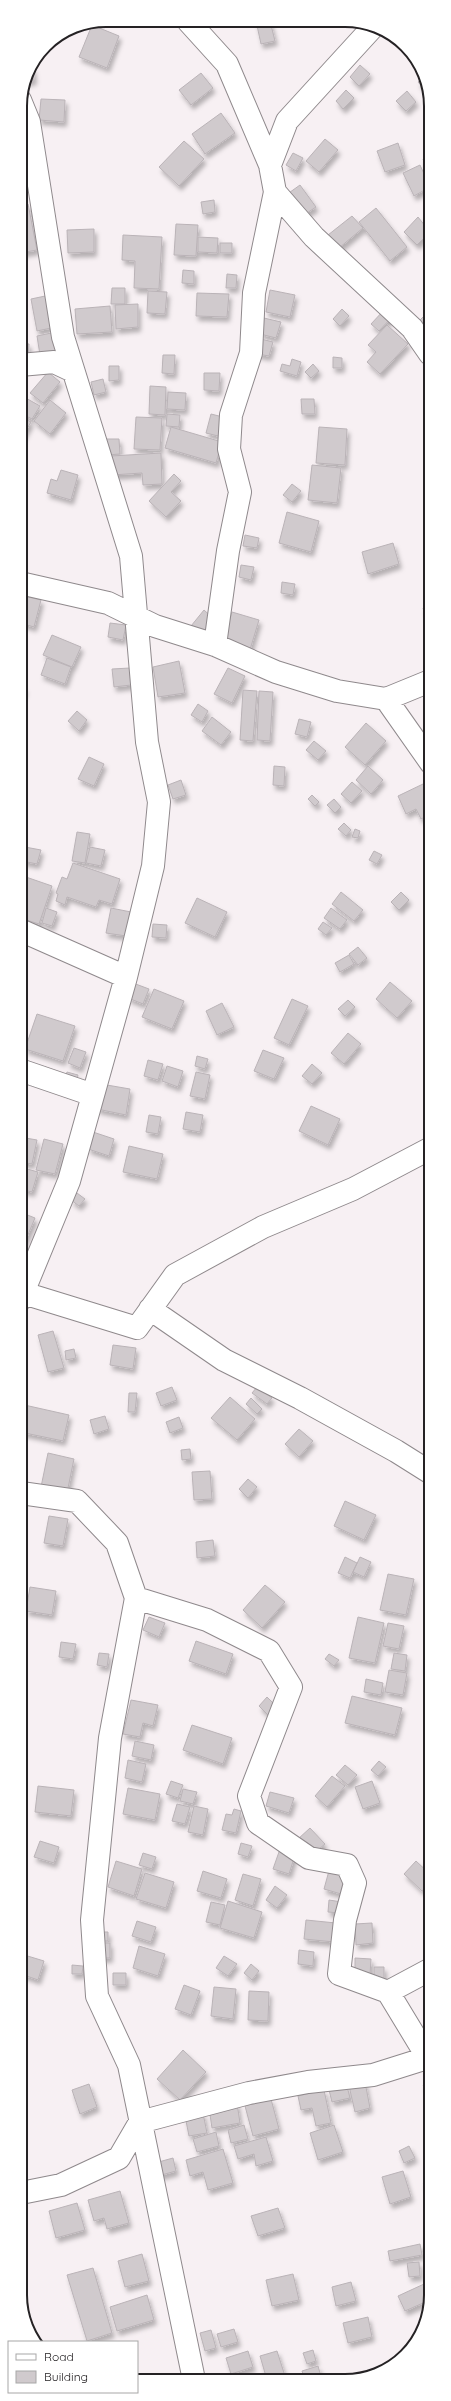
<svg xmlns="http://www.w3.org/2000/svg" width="451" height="2401" viewBox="0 0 451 2401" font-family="Quicksand,sans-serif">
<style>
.building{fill:#d0cacd;stroke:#bab3b7;filter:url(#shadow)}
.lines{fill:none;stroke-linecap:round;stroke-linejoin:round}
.minor-casing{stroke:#8f898c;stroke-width:24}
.minor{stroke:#fff;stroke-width:22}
.rim{fill:none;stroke:#252224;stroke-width:2}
</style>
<defs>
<filter id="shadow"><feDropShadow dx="2.5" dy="4.5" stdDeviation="2" flood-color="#0004"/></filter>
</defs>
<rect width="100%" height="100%" fill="#f7f0f3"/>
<!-- building -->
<path class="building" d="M256,21H270L275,41L261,44Z
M92,25L119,36L107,68L79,57Z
M360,65L370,74L359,86L350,77Z
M30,68H33L34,80L25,82Z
M201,73L213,88L191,105L179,90Z
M422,78L430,95V96L418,82Z
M346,90L354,98L343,109L336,101Z
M407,91L416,102L406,111L396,101Z
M41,99L65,100L64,122L39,120Z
M221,113L235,133L205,154L192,134Z
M325,139L338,150L319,172L306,161Z
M184,141L204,159L179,186L159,167Z
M398,143L405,165L385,172L377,151Z
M293,153L303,158L296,171L286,165Z
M430,156V179L423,159Z
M420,165L430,187L414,196L403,173Z
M300,185L316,207L301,217L286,195Z
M214,200L215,212L203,214L201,202Z
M28,204L37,250L20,253V206Z
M376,208L407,247L390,261L359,222Z
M352,216L363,228L339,248L328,235Z
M418,217L430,232L417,245L404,232Z
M176,224L198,225L196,256L174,255Z
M94,229V252L68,253L67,230Z
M123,235L162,237L159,289L134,288L135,261L122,260Z
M198,237L218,238L217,253L198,252Z
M220,243H232V253H220Z
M183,270L194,271V284L182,283Z
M227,274L237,275L236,288H226Z
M112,288H125V304H111Z
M270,290L295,295L290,317L266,312Z
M148,291L167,292L165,314L147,313Z
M197,293L229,294L227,317L196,316Z
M50,295L56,327L37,331L31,299Z
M138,304V327L116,329L115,305Z
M110,306L112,332L77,334L75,309Z
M342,309L349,316L340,326L333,319Z
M384,310L391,318L379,331L371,324Z
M424,316L430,323V334L424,340L412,328Z
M264,318L281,322L276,338L260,334Z
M387,325L408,344L380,374L367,362L376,352L368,345Z
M56,332L60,352L40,355L37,336Z
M261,339L273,342L269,356L257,354Z
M20,343L29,344L28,361H20Z
M163,355H175L174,374L162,373Z
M333,357L342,358V368H333Z
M292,359L301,362L297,376L280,371L282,364L290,366Z
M313,364L319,371L311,378L305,372Z
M109,366H119V380L109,381Z
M48,372L60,382L43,403L30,393Z
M204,373H220L219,391L204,390Z
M103,379L106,392L94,395L91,382Z
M150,386L166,387L165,415L149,414Z
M168,392L186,393L185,410L167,409Z
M24,397L40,406L32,419L20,413V403Z
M301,399H314L315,414H302Z
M50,400L66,413L50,434L34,421Z
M167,414L180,415L179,427L166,426Z
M211,414L223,417L218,436L206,433Z
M20,416L31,422L20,441Z
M136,417L162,418L160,450L134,449Z
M171,427L222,442L216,463L165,448Z
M319,427L347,429L345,465L316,463Z
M106,439H119L120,454L107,455Z
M161,453L162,484L143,485L142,473L112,475L111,456Z
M312,465L341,468L337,503L308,500Z
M61,470L78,475L71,500L47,493L51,479L57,481Z
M174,474L181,481L171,492L181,501L166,517L149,501Z
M292,484L301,491L292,502L283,495Z
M287,512L319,521L311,552L279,543Z
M245,535L259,538L257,548L243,546Z
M393,543L399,564L368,574L362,552Z
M241,565L254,567L251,580L239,577Z
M282,582L295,584L293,595L281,593Z
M20,595L41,600L34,627L20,623Z
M430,606V621L427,622L423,608Z
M204,610L215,620L202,636L191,626Z
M232,612L259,620L249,653L222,645Z
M110,623L126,625L123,640L108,637Z
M52,635L81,647L72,667L43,655Z
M47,658L71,667L65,684L41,675Z
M179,661L185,693L158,697L153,667Z
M130,668L131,685L114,687L112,669Z
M228,668L245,676L232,703L214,694Z
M20,687L25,689L20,698Z
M243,690L257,691L253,741L240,740Z
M259,691L273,692L270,741L257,740Z
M198,704L208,711L202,722L191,715Z
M77,711L87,720L79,731L68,721Z
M212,717L231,732L221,745L202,731Z
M299,719L311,722L307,737L295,734Z
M366,723L386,741L365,765L345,747Z
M314,741L326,751L318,760L306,750Z
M89,757L104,764L94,786L78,779Z
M274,766L285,767L284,786L273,785Z
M368,766L383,780L371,794L356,780Z
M181,780L186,795L173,799L168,785Z
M352,782L362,791L351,803L341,794Z
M423,784L431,803V814L421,819L416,809L406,814L398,796Z
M312,795L319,802L315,806L308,799Z
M334,799L341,807L335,813L327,805Z
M344,823L351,830L346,836L338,829Z
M355,829L360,831L358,838L352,837Z
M77,832L90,834L85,863L72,861Z
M25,847L41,850L37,864L22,861Z
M90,847L105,850L101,866L86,863Z
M374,851L382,855L377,864L369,860Z
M73,863L120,879L112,904L99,900L96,907L67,897L65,905L56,901L58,894L56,893L62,877L67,879Z
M23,876L52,886L39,924L20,918V883Z
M341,892L363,910L354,921L332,904Z
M401,892L409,900L399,910L391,902Z
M197,898L227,912L215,937L185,923Z
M46,908L57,912L52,926L42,923Z
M111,908L131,912L126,936L106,933Z
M331,908L347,920L340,929L324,918Z
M323,922L332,928L326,935L318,929Z
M153,924L167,925L166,938L152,937Z
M358,947L367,958L358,965L349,954Z
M349,955L354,964L340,972L335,963Z
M390,982L412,1001L397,1018L376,999Z
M133,983L149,989L143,1004L128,998Z
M154,989L184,1001L172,1029L142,1017Z
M292,999L308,1006L289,1045L274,1038Z
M348,1000L355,1007L345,1016L338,1009Z
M222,1003L234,1027L217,1035L206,1011Z
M37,1014L75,1026L63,1061L25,1049Z
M348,1033L361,1044L344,1064L331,1053Z
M74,1048L86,1052L80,1068L68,1063Z
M263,1050L284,1058L274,1079L254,1071Z
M197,1056L208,1059L205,1069L195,1066Z
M148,1060L163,1064L158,1080L144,1076Z
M312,1064L322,1073L312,1084L302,1076Z
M167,1066L183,1071L178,1087L162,1081Z
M67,1072L78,1075L76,1085L64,1081Z
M196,1072L210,1075L205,1099L190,1096Z
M101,1084L130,1089L126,1115L97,1109Z
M311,1106L340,1119L328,1145L299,1131Z
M186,1112L203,1115L200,1132L183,1129Z
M149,1115L161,1117L158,1134L146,1132Z
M93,1132L114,1139L109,1156L88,1149Z
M20,1137L37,1140L32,1164L20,1162Z
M44,1139L63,1144L55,1174L36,1170Z
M129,1146L163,1154L157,1179L123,1172Z
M20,1167L38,1172L32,1192L20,1189Z
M77,1193L85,1199L79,1206L71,1200Z
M20,1212L35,1218L22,1249L20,1248Z
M53,1331L64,1368L48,1372L38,1335Z
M113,1345L136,1348L133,1369L110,1365Z
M74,1349L76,1358L66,1360L65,1351Z
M172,1387L177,1400L161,1406L156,1393Z
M257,1387L272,1398L267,1404L252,1393Z
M129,1393H137L135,1412H128Z
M230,1397L255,1419L237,1440L211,1418Z
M251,1398L262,1409L257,1414L246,1404Z
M20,1404L69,1415L63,1441L20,1432Z
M105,1416L109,1429L94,1434L90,1420Z
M179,1417L183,1428L170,1433L166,1422Z
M299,1429L313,1441L299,1457L285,1444Z
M190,1449L191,1459L182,1460L181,1450Z
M48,1453L74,1459L67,1493L41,1487Z
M210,1471L212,1499L194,1500L192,1472Z
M248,1479L257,1487L248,1498L239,1489Z
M345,1501L376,1515L364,1540L334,1526Z
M49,1516L68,1519L63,1546L44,1543Z
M213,1540L215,1556L197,1558L196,1542Z
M345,1557L357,1563L350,1578L338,1573Z
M360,1557L371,1562L364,1577L353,1572Z
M388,1574L414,1579L406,1615L380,1610Z
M265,1585L285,1602L262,1628L243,1610Z
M30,1587L56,1591L52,1615L26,1611Z
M149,1617L165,1623L159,1637L143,1630Z
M358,1617L384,1623L375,1663L349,1658Z
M431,1617V1636L427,1635Z
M388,1623L404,1626L399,1649L383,1646Z
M196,1641L233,1654L226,1674L189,1661Z
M61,1642L76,1644L73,1659L59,1657Z
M99,1653L109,1654L107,1667L97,1665Z
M394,1653L407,1655L405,1671L391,1669Z
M329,1654L339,1660L334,1666L325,1659Z
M425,1656L431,1657V1672L424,1671Z
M389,1670L407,1673L403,1695L385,1692Z
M366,1679L383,1683L381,1695L364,1692Z
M352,1696L402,1708L395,1735L345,1723Z
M267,1697L276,1706L268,1715L259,1706Z
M131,1700L158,1705L153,1726L143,1723L140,1737L123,1734Z
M192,1725L232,1738L223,1764L183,1750Z
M135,1741L154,1745L151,1760L132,1756Z
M128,1760L146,1764L142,1782L125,1778Z
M379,1761L386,1767L378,1776L371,1770Z
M345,1765L357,1775L348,1785L336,1775Z
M332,1776L345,1786L327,1807L315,1796Z
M171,1781L183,1785L178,1798L166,1794Z
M372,1781L380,1803L363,1809L355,1787Z
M38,1786L74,1790L71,1816L35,1812Z
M128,1788L160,1794L155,1820L123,1814Z
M183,1789L197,1792L193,1804L180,1801Z
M270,1792L294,1798L289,1813L266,1806Z
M177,1804L190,1807L185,1824L172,1821Z
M194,1806L208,1809L203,1835L188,1832Z
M234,1809L241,1811L236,1833L222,1830L226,1814L232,1815Z
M310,1828L325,1844L312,1855L298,1839Z
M40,1841L59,1847L54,1863L34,1857Z
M241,1843L252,1846L248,1857L238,1854Z
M280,1849L295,1855L289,1874L273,1869Z
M143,1853L156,1857L152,1869L139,1865Z
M116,1861L142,1869L134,1896L108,1887Z
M416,1861L431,1875V1881L422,1891L404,1874Z
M330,1867L347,1872L341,1894L324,1889Z
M203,1871L227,1879L221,1898L197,1891Z
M145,1873L174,1882L166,1908L136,1899Z
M243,1874L261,1879L253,1906L235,1900Z
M275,1886L287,1895L277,1908L266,1900Z
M329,1900L342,1902L340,1913L328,1912Z
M228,1901L262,1912L254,1938L220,1928Z
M211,1902L225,1905L220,1925L206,1922Z
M306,1920L336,1923L334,1942L304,1939Z
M137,1921L156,1927L151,1942L132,1936Z
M372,1923L373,1943L356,1945L355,1924Z
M99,1932H108V1941H99Z
M99,1943H110V1958H99Z
M139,1946L165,1954L158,1976L133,1968Z
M299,1950L314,1952L313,1966L298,1964Z
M21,1954L44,1961L38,1980L21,1974Z
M224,1956L237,1964L228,1976L216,1968Z
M355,1958L371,1959L370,1975H355Z
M251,1964L259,1971L252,1980L244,1973Z
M72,1965L83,1966L82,1974H72Z
M374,1967H384V1982L374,1983Z
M113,1973H126V1985H113Z
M184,1985L200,1991L191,2015L175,2009Z
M214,1987L236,1989L233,2019L211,2016Z
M249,1991L269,1992L268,2021L248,2020Z
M428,2025L431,2029V2039L426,2043L417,2033Z
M183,2050L206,2072L180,2100L157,2079Z
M431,2079V2092L429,2094L423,2085Z
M365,2082L370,2108L355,2112L349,2086Z
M89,2084L97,2107L80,2114L72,2090Z
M347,2086L350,2098L332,2102L329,2090Z
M324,2090L331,2123L316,2126L312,2108L301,2110L298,2096Z
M271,2099L279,2129L253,2136L245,2106Z
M237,2103L240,2123L212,2128L209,2108Z
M203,2113L207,2133L189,2136L185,2116Z
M244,2125L248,2139L231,2143L228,2130Z
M334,2125L343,2152L318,2160L310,2133Z
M216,2132L219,2146L197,2152L193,2139Z
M266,2137L273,2161L256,2166L254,2154L238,2159L234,2146Z
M409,2146L415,2158L404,2163L399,2151Z
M223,2149L233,2183L208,2190L203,2172L190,2176L186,2160Z
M173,2158L176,2171L158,2176L155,2163Z
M403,2171L411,2197L390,2204L382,2177Z
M431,2175V2192L423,2183Z
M120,2191L129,2223L107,2229L104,2218L94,2221L88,2200Z
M77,2203L85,2230L56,2238L49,2211Z
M278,2208L285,2228L258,2236L251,2216Z
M431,2212V2228L427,2214Z
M420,2244L422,2255L390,2261L388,2251Z
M142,2254L149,2281L125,2287L118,2261Z
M419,2262L420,2276L409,2277L407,2263Z
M93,2268L112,2333L87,2341L67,2275Z
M293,2274L299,2300L272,2306L266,2280Z
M351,2282L356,2301L336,2306L332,2287Z
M424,2284L430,2300L405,2311L398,2296Z
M147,2295L154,2320L117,2331L110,2307Z
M368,2317L372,2337L348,2343L343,2323Z
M234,2329L238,2342L221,2347L217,2334Z
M211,2330L216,2348L205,2351L200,2333Z
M313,2350L316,2361L307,2364L303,2353Z
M248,2351L253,2367L231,2374L226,2358Z
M277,2351L285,2376L267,2380L260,2356Z
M318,2366L322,2380H305L302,2371Z"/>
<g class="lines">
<!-- minor casing -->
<g class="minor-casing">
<path id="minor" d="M188,21L227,64L270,165L275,192L254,293L251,353L231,415L229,449L240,492L228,551L215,645
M20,100L29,122L63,337L131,556L147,742L159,802L153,866L126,977L69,1181L20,1300
M270,165L287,121L372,28
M275,192L314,237L412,328L430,354
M20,365L54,362L73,371
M20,583L108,603L155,626L215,645L276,672L337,691L386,699L430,681
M386,699L431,763
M20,930L126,977
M20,1070L93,1095
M20,1292L137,1328L175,1275L263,1227L353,1189L431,1148
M150,1309L224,1360L300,1398L396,1451L431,1473
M21,1493L77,1501L117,1543L136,1598L110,1738L92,1920L97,1996L129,2065L194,2380
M136,1598L207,1620L269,1651L291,1687L249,1796L258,1823L309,1858L347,1865L355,1883L345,1920L339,1974L388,1992L431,2063
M388,1992L431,1969
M21,2193L61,2185L119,2158L140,2122L249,2093L308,2082L373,2075L427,2058"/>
</g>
<!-- minor -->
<use href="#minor" class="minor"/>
</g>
<!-- crop -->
<path d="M0 0H451V2401H0ZM106 27H345A79 79 0 0 1 424 106V2295A79 79 0 0 1 345 2374H106A79 79 0 0 1 27 2295V106A79 79 0 0 1 106 27Z" fill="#fff" fill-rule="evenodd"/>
<path class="rim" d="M106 27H345A79 79 0 0 1 424 106V2295A79 79 0 0 1 345 2374H106A79 79 0 0 1 27 2295V106A79 79 0 0 1 106 27Z"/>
<!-- legend -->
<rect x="8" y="2341" width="130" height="52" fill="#ffffff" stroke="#a8a7a7"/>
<rect x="16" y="2354" width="20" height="6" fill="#ffffff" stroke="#a8a7a7"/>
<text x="44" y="2361" font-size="12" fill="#252224">Road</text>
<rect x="16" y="2371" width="20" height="12" fill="#d0cacd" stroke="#a8a7a7"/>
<text x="44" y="2381" font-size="12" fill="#252224">Building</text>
</svg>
